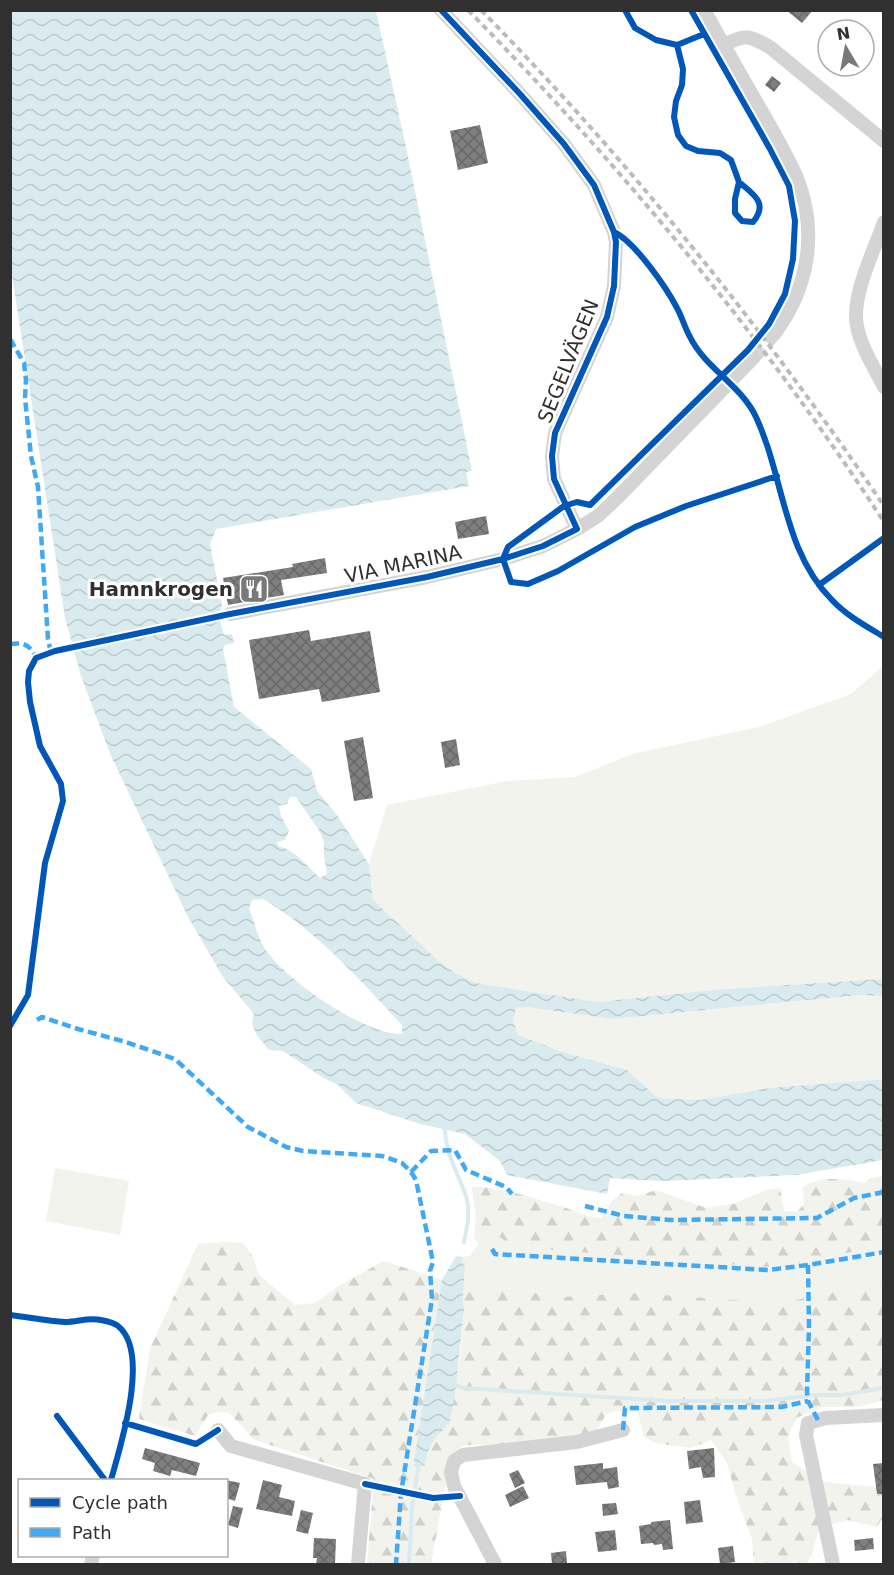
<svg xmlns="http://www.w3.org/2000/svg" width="894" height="1575" viewBox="0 0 894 1575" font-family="'DejaVu Sans',sans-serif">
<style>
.green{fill:#f1f3ec}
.forest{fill:url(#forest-firs)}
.water{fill:url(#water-waves);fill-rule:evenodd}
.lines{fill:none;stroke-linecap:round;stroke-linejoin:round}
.stream{stroke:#daebef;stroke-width:4}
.building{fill:url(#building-cross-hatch)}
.minor-tunnel{stroke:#d6d6d6;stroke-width:14;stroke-dasharray:14 7;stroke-linecap:butt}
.minor{stroke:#d4d4d4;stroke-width:14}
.rail{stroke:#bcbcbc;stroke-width:4;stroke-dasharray:6 4.5;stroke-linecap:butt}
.quiet{stroke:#3fa9f5;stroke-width:4.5;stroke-dasharray:9 4.5;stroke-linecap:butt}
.cycleway-casing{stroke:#fff;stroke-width:10}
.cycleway{stroke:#0057b8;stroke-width:6}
.labels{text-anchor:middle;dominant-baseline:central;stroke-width:6;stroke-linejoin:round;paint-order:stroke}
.street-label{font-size:20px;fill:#303030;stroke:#fff}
.poi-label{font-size:20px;font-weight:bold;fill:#303030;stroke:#fff;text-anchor:end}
</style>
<defs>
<pattern id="forest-firs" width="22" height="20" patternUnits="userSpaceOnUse" patternTransform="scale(1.5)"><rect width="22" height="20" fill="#f1f3ec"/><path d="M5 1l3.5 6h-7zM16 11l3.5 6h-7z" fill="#cfd1cb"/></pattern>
<pattern id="water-waves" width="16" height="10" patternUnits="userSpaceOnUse" patternTransform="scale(1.5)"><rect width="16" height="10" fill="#daebef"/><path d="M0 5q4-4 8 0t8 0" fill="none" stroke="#bbcacd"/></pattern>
<pattern id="building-cross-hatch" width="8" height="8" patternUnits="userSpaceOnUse" patternTransform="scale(1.5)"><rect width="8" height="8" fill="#7f7f7f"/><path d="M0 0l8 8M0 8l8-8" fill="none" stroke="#686868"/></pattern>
</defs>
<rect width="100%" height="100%" fill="#fff"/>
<!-- green -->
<path class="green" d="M883,666V979L723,989L597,1002L476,983L455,973L439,961L373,900L369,864L387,805L508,781L576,777L632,754L759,727L851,694Z
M860,995L883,996V1079L769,1088L700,1100L658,1098L627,1070L562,1052L517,1035L513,1021L516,1008L526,1007L613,1019Z
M55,1168L129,1181L120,1235L46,1221Z
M495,1234L507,1242L531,1248L677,1260L802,1263L883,1245V1285L859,1287L781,1303L632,1293L561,1297L506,1288L481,1294L463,1287L465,1267L462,1262L463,1257L470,1256L479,1244L490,1242Z"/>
<!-- forest -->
<path class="forest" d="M883,1176V1245L802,1263L764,1267L531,1248L507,1242L495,1234L490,1242L479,1244L474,1238L476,1218L472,1187C500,1186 536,1199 563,1207C578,1212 585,1217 602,1218L612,1201L622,1193L638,1196L656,1190L706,1208L733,1204L767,1190L780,1188L784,1211L797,1212L804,1204L803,1187C821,1175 844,1179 864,1183L872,1178Z
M221,1242L243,1243L253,1257L259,1275L295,1305L315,1303L340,1285L384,1261L442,1280L414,1461L418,1466L425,1463L428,1451L435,1437L443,1430L450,1421L460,1357L464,1311L463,1287L481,1294L506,1288L561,1297L632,1293L781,1303L859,1287L883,1285V1400L859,1407H823L796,1418L788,1437L792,1462L825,1482L883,1488V1517L877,1527L848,1520L819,1528L813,1551L807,1564H754L752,1539L736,1496L727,1463L711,1440L691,1448L656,1443L644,1437L638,1412L616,1411L606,1414L596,1433L538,1444L465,1445L451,1454L431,1564H367L374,1479L252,1439L244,1428L229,1413L217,1412L208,1415L195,1436L139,1419L150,1349L198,1244Z"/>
<!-- water -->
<path class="water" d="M10,11H376L406,147L472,471L466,472L469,486L216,529L210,544L222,605C219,616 220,624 224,635L232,634L234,643L225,645L223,649L234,707L311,769L317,791L337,815L369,864L373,900L439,961L455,973L476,983L597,1002L723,989L883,979V996L860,995L613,1019L526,1007L516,1008L513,1021L518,1035L562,1052L627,1070L658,1098L700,1100L769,1088L883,1079V1160L796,1175L661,1181L610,1178L607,1194L507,1175L500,1161L465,1134L420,1124L356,1103L338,1085L322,1077L283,1051L269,1050C260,1038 248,1029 254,1014L223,977L188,917L111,756L81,676L65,618L11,269ZM290,797H296L319,830L324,842V856L327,874L320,878C306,865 297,852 279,846L277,842L285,840L289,831L281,816L279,806L287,804ZM263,899C318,932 359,979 402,1025V1034C366,1036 282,978 264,947C257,936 254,920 249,908L252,900Z
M456,1256L463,1257L462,1262L465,1267L463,1293L464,1310L455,1394L450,1421L443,1430L435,1438L428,1451L425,1463L418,1467L414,1461L442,1280Z"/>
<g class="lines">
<!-- stream -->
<path class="stream" d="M445,1130C446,1155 458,1173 466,1196C471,1212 467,1227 464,1242
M451,1384L464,1388L668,1401H765L814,1395H842L884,1388
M409,1564L412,1507L419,1464"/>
</g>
<!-- building -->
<path class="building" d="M786,10H813L802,23Z
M772,76L781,83L774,92L765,85Z
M480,125L488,163L458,170L450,131Z
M486,516L489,534L458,539L455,522Z
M325,558L327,573L281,580L284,595L228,605L223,578L293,567L292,564Z
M309,630L311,641L370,631L380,692L322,702L319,689L259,699L249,640Z
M363,737L373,798L354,801L344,741Z
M456,739L460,765L445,768L441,742Z
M145,1448L200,1463L196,1476L172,1470L170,1476L153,1471L155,1463L142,1459Z
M714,1448L715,1477L703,1478L701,1467L689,1469L687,1451Z
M603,1463V1469L617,1467L619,1487L608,1489L607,1482L576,1485L574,1466Z
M884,1463V1494H877L873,1464Z
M518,1470L525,1483L515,1488L509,1474Z
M226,1480L240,1483L235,1501L226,1498Z
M263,1480L282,1485L279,1497L295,1501L292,1516L256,1509Z
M523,1486L529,1498L510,1507L505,1495Z
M700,1500L703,1522L686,1524L684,1502Z
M616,1503L618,1514L603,1516L602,1504Z
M233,1506L243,1508L238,1528L228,1525Z
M301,1510L313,1513L308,1534L296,1531Z
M670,1520L673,1549L663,1550L662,1544L654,1545L653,1543L641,1544L639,1526L651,1524V1522Z
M615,1530L617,1550L598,1552L595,1532Z
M314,1538L336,1539L335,1564H316L317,1558H313Z
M873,1538L874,1549L855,1551L854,1540Z
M733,1546L735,1562L720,1564L718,1548Z
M566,1551L567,1564H552L551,1553Z"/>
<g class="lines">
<!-- minor-tunnel -->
<path class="minor-tunnel" d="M753,358L775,333"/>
<!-- minor -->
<path class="minor" d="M441,10L520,94L564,144L594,185L614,232L616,242L614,286L607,317L555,433L552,456L554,479L577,529
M704,10C722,42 740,74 758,105C772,129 786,153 797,178C818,231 809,287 775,333
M724,45C745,33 751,36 771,48L884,141
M884,222C874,251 851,296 857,326C860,345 875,369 884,387
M230,614L427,577L503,559L543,546L577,529L598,516L617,498L753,358
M218,1430L231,1446L365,1484L358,1564
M91,1564L93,1556
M495,1564L454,1486L451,1472L454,1461L463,1455L577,1442L623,1430
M833,1564L806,1435L808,1423L826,1418L884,1415"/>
<!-- rail -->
<path class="rail" d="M468,10C622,167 764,338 884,522
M481,10C631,163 764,329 884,506"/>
<!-- quiet -->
<path class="quiet" d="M10,339L24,363L26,380L25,398L31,456L38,487L48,639L51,653
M10,644C25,642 30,645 36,658
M37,1020L42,1017L78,1029L126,1042L175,1059L248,1127L286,1147L303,1151L382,1156L402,1163L411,1172L416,1180L433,1262L430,1271L432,1299L401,1493L396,1564
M411,1172L431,1151L455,1150L466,1170L506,1187L512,1194
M585,1206L624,1216L671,1220L817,1218L854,1198L884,1192
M492,1249L495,1254L768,1270L808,1265L884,1252
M808,1265L809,1327L807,1392L808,1401L818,1420
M623,1430L625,1408L782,1407L808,1401"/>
<!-- cycleway casing -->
<g class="cycleway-casing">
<path id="cycleway" d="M625,10L635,28L656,40L677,45L704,34
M691,10L770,149L789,186L795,221L793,259L785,294L769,324L748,350L590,505L577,502L564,506L508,547L503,559L511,582L528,584L558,571L635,527L686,506L777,476
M677,45L683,69L682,85L676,101L674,117L678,135L686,146L698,151L720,153L731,160L739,182L735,199V213L742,221L753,222C769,203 753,194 739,182
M614,232C635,242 666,287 677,308C682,317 685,328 690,337C706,369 741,385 756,417C784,477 783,551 832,600C847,616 866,626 884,637
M819,585L884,538
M10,1026L28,995L45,863L63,801L61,784L40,746L30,702L28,682L29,671L36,658L55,651L230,614L427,577L503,559L543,546L577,529L554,479L552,456L555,433L607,317L614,286L616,242L614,232L594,185L564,144L520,94L441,10
M10,1315C28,1317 47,1321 65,1322C78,1322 88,1317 101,1320C106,1321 115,1323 118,1326C151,1352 120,1447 111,1480
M57,1416L105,1480
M125,1423L196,1444L218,1430
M365,1484L433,1498L460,1496"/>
</g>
<!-- cycleway -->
<use href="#cycleway" class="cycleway"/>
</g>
<!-- icons -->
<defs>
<g id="restaurant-square" transform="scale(1.5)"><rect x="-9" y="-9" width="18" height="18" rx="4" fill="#787878" stroke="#fff"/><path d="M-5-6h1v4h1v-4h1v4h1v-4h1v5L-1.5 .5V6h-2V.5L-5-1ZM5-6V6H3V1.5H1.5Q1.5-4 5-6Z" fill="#fff"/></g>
</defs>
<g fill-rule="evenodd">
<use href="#restaurant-square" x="254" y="589"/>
</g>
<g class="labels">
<!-- street labels -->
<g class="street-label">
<text transform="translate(568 361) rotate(-68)">SEGELVÄGEN</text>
<text transform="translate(403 564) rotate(-12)">VIA MARINA</text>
</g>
<!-- poi labels -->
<g class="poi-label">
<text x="233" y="589">Hamnkrogen</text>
</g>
</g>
<!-- border -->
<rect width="894" height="1575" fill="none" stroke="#303030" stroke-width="24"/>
<!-- legend -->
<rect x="18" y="1479" width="210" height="78" fill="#ffffff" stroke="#acacac" stroke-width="1.5"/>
<rect x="30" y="1498" width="30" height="9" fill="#0057b8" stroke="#acacac" stroke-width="1.5"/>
<text x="72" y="1509" font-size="18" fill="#303030">Cycle path</text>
<rect x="30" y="1528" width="30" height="9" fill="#3fa9f5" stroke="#acacac" stroke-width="1.5"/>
<text x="72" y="1539" font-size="18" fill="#303030">Path</text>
<!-- north arrow -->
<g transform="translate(846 48) rotate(350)"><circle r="28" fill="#ffffff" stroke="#acacac" stroke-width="1.5"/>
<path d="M0-4.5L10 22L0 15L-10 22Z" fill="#787878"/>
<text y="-9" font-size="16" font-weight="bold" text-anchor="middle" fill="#303030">N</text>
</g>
</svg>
